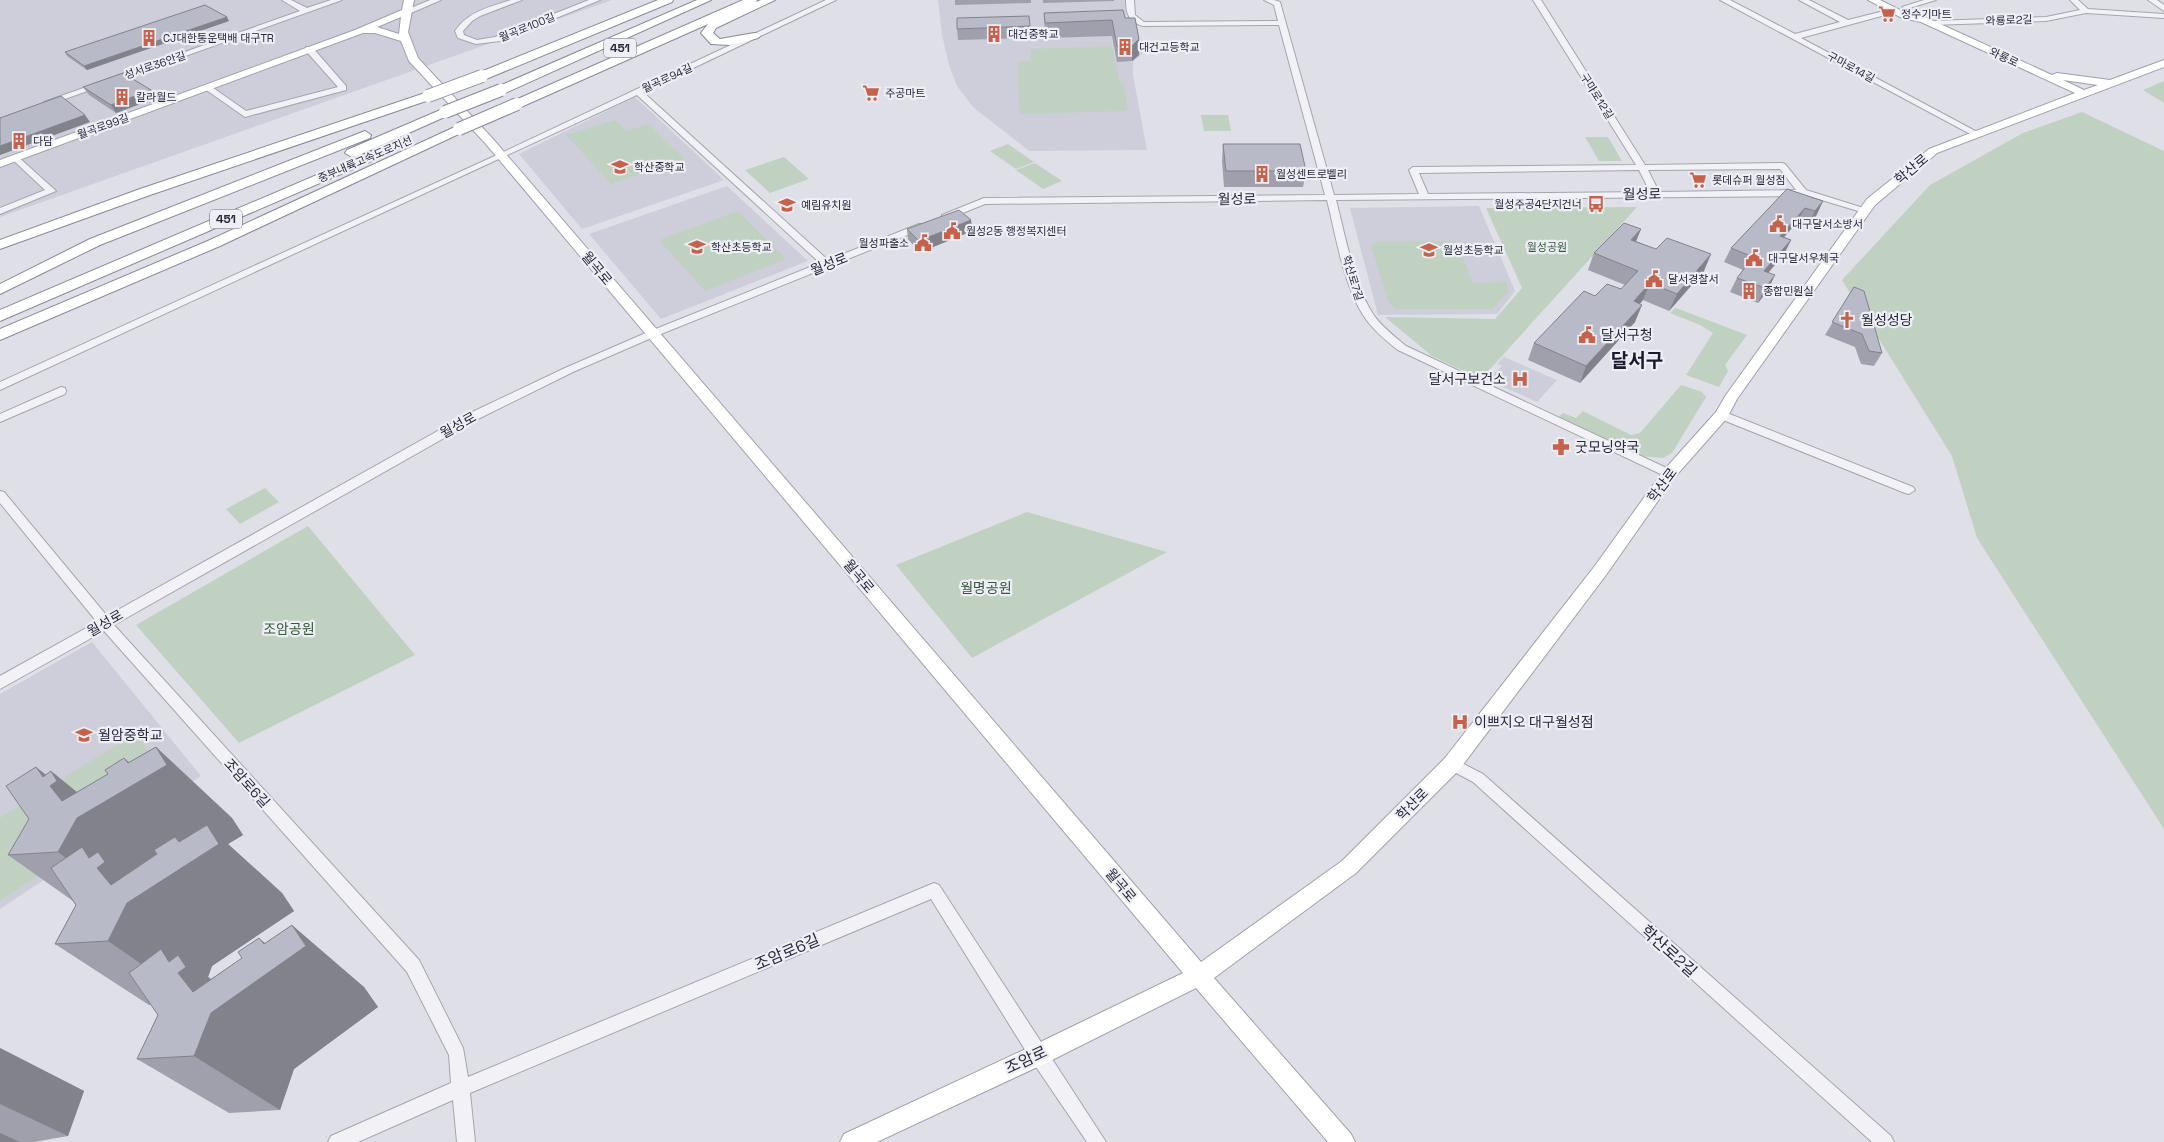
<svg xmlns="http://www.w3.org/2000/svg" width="2164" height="1142" viewBox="0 0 2164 1142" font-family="'Space Grotesk','Noto Sans KR',sans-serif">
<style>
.built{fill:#cdced9}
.green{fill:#c0d1c2}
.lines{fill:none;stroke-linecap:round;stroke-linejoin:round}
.minor-casing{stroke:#a5a5b1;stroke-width:2}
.major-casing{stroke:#9fa0b2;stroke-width:2}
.highway-casing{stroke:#87889d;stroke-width:2}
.minor{fill:#f1f1f6;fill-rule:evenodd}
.major{fill:#fff;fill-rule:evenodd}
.highway{fill:#fff;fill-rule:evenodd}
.highway-bridge-casing{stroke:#87889d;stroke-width:14;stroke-linecap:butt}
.highway-bridge{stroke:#fff;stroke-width:12}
.wall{fill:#9fa0ab}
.shaded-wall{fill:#82828b}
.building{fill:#b9bac7;stroke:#82828b}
.labels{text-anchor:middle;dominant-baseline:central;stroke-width:4.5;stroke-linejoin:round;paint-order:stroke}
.far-poi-label{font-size:11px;fill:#29293d;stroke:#eeeff5;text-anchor:start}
.far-street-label{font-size:11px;fill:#29293d;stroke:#eeeff5}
.far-park-label{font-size:11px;fill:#37583c;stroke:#eeeff5}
.shield{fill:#eeeff5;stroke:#646474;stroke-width:1}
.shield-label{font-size:12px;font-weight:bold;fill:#29293d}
.street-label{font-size:14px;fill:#29293d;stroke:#eeeff5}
.poi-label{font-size:14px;fill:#29293d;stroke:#eeeff5;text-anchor:start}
.park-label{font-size:14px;fill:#37583c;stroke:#eeeff5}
.near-street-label{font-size:16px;fill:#29293d;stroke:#eeeff5}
.district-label{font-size:19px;font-weight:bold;fill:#1b1b2e;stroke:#eeeff5}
</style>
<rect width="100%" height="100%" fill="#dfdfe7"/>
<!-- built -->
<path class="built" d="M0,0H612L0,217Z
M938,0H1127L1126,26L1127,32H1138L1142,54L1133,62V75L1147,150L1029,151L973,107L957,86L949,65L942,35Z
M635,97L724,180L582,229L519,154Z
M727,186L808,261L661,319L589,234Z
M1479,206L1515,291L1497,314L1378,315L1350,208Z
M1504,357L1557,380L1537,402L1484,378L1491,371L1496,372L1502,366L1497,364Z
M92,642L201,776L0,909V694Z"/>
<!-- green -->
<path class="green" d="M1112,46L1119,80L1124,84L1128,111L1019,114L1018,62L1030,61L1031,49Z
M2164,81V103L2143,90Z
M2082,112L2164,151V829L1977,538L1952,456L1842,280L1930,185L2023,133Z
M1201,115H1228L1231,131H1204Z
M615,120L626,131L648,124L685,159L611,184L566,135Z
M1585,137H1608L1622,161H1599Z
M1008,144L1034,162L1016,169L990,151Z
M784,157L809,179L770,193L745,170Z
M1035,163L1062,181L1043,189L1016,170Z
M1637,207L1481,379L1432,356L1385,317L1495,319L1522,288L1486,208Z
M738,211L786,259L705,291L659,240Z
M1456,241L1473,283L1506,282L1509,291L1492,309H1395L1388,301L1371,246L1377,242Z
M1676,308L1747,335L1725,365L1728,371L1719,387L1686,375L1713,333L1700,325L1670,313Z
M1681,385L1702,392L1706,397L1672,453L1663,458L1641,456L1556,419L1563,413L1576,418L1583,411L1631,435L1640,433Z
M265,488L279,502L240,524L226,509Z
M1027,512L1167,552L972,658L896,565Z
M308,526L415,655L239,743L136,625Z
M134,734L177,784L0,901V818Z"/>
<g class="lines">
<!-- minor casing -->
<g class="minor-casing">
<path id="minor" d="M282,0H291L307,8L331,0H342L51,104L44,102L300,11Z
M430,0H441L411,13L404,11Z
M511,0H522L480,16L472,21L463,31L464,35L477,40L495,37L589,0H600L500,41L476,44L458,38L455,31C469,11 490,7 511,0Z
M826,0H836L643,92L828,260L919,224H925V228L656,336L573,372L476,420L114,625L419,960L463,1048L468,1077L934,883L939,885L1106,1142H1087L1032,1061L931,899L470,1093L475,1142H457L453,1100L358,1142H328L331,1136L451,1083L449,1055L407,972L104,631L0,689V676L97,622L0,503V491L4,492L107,616L468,414L565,368L648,332L820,263L637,95L0,390V382L499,154Z
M1126,0H1134L1135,15L1144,22L1278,21L1274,5L1264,0H1274L1280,2L1334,195L1419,194L1409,170L1413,167L1636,165L1533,0H1541L1645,165L1782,163L1785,164L1806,190L1870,210L1865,213L1808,196L1336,200C1345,234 1354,285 1373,314C1381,326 1394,336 1406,346L1673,471L1675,474L1673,477L1669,478L1398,350C1385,340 1372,329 1363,315C1343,283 1336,236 1327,200L985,204L948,219H942V215L984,198L1325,195L1279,25L1143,26C1129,22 1126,14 1126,0ZM1780,169L1796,190L1659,192L1648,170ZM1639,170L1650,192L1428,194L1419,173Z
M1720,0H1730L1795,34L1840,22L1799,0H1809L1848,20L1896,8V12L1801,38L1981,134L1974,136Z
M1924,0H1936L1906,9L1902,7Z
M2070,0H2078L2088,9L2164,14V18L2086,13L2046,21L1932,25L1928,23L1932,21L2046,17L2080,10Z
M2148,0H2157L2164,5V11Z
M306,47H312L346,86V90L245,117L202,87L209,85L246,111L338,87L306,51Z
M16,155L56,191L0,214V208L45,190L13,160V156Z
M61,387L65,388L66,391L65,394L0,422V414Z
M1722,411L1913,487L1915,490L1909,494L1905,493L1718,418L1716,415Z
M1452,758L1483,774L1891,1136L1894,1142H1872L1473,782L1447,768L1445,764L1447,760Z"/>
</g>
<!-- major casing -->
<g class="major-casing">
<path id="major" d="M404,0H414L408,32L418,58L493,139L1201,962L1342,861L1445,758L1594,567L1664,470L1716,412L1726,395L1867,199L1929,149L2075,93L1921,22L1902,18L1868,0H1880L1908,14L1927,18L2052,75L2057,73L2110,80L2164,60V67L1937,153L1875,205L1737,399L1727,418L1674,478L1606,575L1459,770L1356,873L1214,978L1351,1134L1355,1142H1328L1196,988L1046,1063L877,1142H840L844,1134L1030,1047L1183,973L485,143L409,61L401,41L375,33H363L0,167V160L355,30L402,10ZM401,17L399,34L377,27ZM2063,80L2098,85L2084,90Z"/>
</g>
<!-- highway casing -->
<g class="highway-casing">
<path id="highway" d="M658,0H673L672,2L486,79H478L476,76L478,73Z
M697,0H711L505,93H497L495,90L497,87Z
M743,0H757L756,2L761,0H775L716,28L713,33L720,39L754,33L758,34L760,36L758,38L730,45L711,44L701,33L708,24L521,107H513L511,104L513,101Z
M428,92L434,96L432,99L150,195L0,249V240L140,189Z
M445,108L451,112L449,115L357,156L352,157L345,153L347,150Z
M459,125L463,126L465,129L463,132L220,246L0,340V329L210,240Z
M365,131L371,135L370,138L100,245L0,294V284L90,239Z
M373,151L378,152L380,155L378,158L0,321V310Z"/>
</g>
<!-- minor -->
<use href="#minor" class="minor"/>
<!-- major -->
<use href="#major" class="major"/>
<!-- highway -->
<use href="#highway" class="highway"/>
<!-- highway-bridge casing -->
<g class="highway-bridge-casing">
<path id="highway-bridge" d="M428,96L482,76
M445,112L501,90
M459,129L517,104"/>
</g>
<!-- highway-bridge -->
<use href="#highway-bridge" class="highway-bridge"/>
</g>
<!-- wall -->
<path class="wall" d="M955,0H1031V3L955,5Z
M1043,0H1114V1L1043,3Z
M1044,13L1125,18L1139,55L1132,61L1117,62L1112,36L1045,38Z
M229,21L87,70L67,56L65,52Z
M1030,26L1031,38L958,40L957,29Z
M83,87L151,90L156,98L116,113L89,95Z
M1223,144L1306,171L1303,187H1224L1222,161Z
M1787,189L1823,201L1816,216L1807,226L1797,222L1784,237L1791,240L1784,254L1768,273V290L1758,303L1730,292L1737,278L1743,270L1724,262L1731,248Z
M971,220L972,231L921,252L908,240L907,229Z
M1641,229L1636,241L1704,271L1669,311L1643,300L1640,304L1635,322L1580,383L1528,360L1534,343L1595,296L1621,289L1625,285L1588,270L1594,253Z
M1854,287L1882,353L1874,366L1861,364L1855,347L1825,335Z
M156,747L232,818L243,835L228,844L282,893L294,911L212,966L208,977L211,979L265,943L364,987L378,1007L294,1069L280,1110L229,1113L137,1059L158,1015L151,1005H149L55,944L76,905L73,901L8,855L29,819L46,775L51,771L77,792Z
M0,1048L84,1091L68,1136L34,1142H0Z"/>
<!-- shaded-wall -->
<path class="shaded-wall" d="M227,17L229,21L87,70L84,66Z
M1139,39V55L1132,61V46Z
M151,90L156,98L116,113L111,105Z
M85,115L90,122L0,155V146Z
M1823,201L1816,216L1807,226L1815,211Z
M1805,208L1797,222L1773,250L1780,236Z
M971,220L972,231L921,252L919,241Z
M1641,229L1634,246L1631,240Z
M1791,240L1784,254L1757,286L1764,271Z
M1711,254L1704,271L1669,311L1677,294Z
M1775,275L1768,290L1758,303L1765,288Z
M1650,283L1643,300L1627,318L1634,301Z
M1642,305L1635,322L1580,383L1586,366Z
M156,747L232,818L243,835L228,844L282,893L294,911L212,966L208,977L235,996L264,944L259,938L286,961L292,925L364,987L378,1007L294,1069L280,1110L194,1056L198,1003L108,941L127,903L58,852L62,801L43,777L36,767L55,782L51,771L95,807L128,763L124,758L146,777Z
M0,1048L84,1091L68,1136L0,1104Z
M0,1133L20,1142H0Z"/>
<!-- building -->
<path class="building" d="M205,5L227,17L84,66L65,52Z
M1123,10L1125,18H1135L1139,39L1132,46H1117L1112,20L1045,23L1044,13Z
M1029,16L1030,26L957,29V18Z
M123,73L151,90L111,105L83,87Z
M61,96L85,115L0,146V118Z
M1223,144H1300L1306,171H1226Z
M1787,189L1823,201L1815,211L1805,208L1780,236L1791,240L1764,271L1775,275L1765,288L1737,278L1753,257L1731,248Z
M959,210L971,220L919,241L907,229Z
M1624,223L1641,229L1631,240L1656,249L1667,238L1711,254L1677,294L1650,283L1634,301L1642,305L1586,366L1534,343L1584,291L1595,296L1607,284L1621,289L1638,271L1594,253Z
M1854,287L1864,291L1882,353L1869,351L1862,334L1832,322Z
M156,747L167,765L77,818L58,852L8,855L29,819L6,786L36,767L43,777L51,771L57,781L50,786L62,801L108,774L105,770L124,758L128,763Z
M207,825L219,844L127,903L108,941L55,944L76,905L51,868L82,847L89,858L98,852L105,862L97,868L111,885L157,854L154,850L175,837L179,842Z
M292,925L306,946L211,1013L194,1056L137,1059L158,1015L129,973L161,949L169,962L178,955L186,967L178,973L193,992L242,958L238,952L259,938L264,944Z"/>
<!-- icons -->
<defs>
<g id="supermarket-bare" transform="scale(1.35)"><path d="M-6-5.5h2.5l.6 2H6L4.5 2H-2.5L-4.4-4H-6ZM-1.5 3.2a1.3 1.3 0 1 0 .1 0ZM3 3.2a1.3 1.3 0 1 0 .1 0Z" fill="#c6624b" stroke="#eeeff5" stroke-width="2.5" paint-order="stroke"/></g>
<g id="building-bare" transform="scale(1.35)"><path d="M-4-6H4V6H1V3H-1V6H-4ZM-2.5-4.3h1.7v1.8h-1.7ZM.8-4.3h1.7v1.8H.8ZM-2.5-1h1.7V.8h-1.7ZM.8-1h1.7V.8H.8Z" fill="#c6624b" stroke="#eeeff5" stroke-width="2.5" paint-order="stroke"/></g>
<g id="school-bare" transform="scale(1.35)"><path d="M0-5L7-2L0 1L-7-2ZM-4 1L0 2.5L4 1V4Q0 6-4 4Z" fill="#c6624b" stroke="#eeeff5" stroke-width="2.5" paint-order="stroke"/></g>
<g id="bus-bare" transform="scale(1.35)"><path d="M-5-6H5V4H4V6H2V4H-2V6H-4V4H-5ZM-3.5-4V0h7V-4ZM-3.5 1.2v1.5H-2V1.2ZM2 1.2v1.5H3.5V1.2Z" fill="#c6624b" stroke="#eeeff5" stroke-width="2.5" paint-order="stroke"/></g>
<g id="civic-bare" transform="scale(1.35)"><path d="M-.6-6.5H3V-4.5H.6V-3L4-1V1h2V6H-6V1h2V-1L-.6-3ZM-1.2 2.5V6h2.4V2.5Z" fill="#c6624b" stroke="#eeeff5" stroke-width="2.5" paint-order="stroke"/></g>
<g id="church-bare" transform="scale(1.35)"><path d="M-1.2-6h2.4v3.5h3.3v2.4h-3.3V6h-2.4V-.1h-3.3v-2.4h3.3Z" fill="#c6624b" stroke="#eeeff5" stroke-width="2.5" paint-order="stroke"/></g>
<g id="hospital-bare" transform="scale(1.35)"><path d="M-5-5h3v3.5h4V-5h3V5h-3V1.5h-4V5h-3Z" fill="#c6624b" stroke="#eeeff5" stroke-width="2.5" paint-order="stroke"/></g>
<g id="pharmacy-bare" transform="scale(1.35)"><path d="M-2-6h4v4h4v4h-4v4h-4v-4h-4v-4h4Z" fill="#c6624b" stroke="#eeeff5" stroke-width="2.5" paint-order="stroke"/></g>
</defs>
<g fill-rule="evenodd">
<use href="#supermarket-bare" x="1887" y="14"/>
<use href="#building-bare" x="994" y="34"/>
<use href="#building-bare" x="149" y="38"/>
<use href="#building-bare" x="1125" y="47"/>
<use href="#supermarket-bare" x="871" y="93"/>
<use href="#building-bare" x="122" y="97"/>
<use href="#building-bare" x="19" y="141"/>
<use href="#school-bare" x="620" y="167"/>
<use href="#building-bare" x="1262" y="174"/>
<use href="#supermarket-bare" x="1698" y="180"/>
<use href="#bus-bare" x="1596" y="204"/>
<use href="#school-bare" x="787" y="205"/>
<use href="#civic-bare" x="1778" y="224"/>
<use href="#civic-bare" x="952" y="231"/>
<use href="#civic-bare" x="923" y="243"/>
<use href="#school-bare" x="697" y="247"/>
<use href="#school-bare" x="1429" y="250"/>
<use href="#civic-bare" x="1754" y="258"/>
<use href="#civic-bare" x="1654" y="279"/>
<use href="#building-bare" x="1749" y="291"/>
<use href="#church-bare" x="1847" y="320"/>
<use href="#civic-bare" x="1587" y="335"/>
<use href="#hospital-bare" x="1520" y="379"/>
<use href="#pharmacy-bare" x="1561" y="447"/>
<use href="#hospital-bare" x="1460" y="722"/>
<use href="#school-bare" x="84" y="735"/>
</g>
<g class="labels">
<!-- far-poi labels -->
<g class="far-poi-label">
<text x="1901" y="14">정수기마트</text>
<text x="1008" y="34">대건중학교</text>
<text x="163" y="38">CJ대한통운택배 대구TR</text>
<text x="1139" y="47">대건고등학교</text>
<text x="885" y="93">주공마트</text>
<text x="136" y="97">칼라월드</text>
<text x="33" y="141">다담</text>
<text x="634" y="167">학산중학교</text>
<text x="1276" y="174">월성센트로벨리</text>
<text x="1712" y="180">롯데슈퍼 월성점</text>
<text x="1582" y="204" text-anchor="end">월성주공4단지건너</text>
<text x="801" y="205">예림유치원</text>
<text x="1792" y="224">대구달서소방서</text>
<text x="966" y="231">월성2동 행정복지센터</text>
<text x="909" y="243" text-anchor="end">월성파출소</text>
<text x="711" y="247">학산초등학교</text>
<text x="1443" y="250">월성초등학교</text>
<text x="1768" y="258">대구달서우체국</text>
<text x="1668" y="279">달서경찰서</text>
<text x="1763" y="291">종합민원실</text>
</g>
<!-- far-street labels -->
<g class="far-street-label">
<text transform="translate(2009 20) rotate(-2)">와룡로2길</text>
<text transform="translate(527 27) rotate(-22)">월곡로100길</text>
<text transform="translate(2004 57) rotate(25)">와룡로</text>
<text transform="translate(155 65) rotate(-19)">성서로36안길</text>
<text transform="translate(1851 67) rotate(28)">구마로14길</text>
<text transform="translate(667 78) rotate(-25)">월곡로94길</text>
<text transform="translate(1597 96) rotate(58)">구마로12길</text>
<text transform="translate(103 126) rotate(-20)">월곡로99길</text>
<text transform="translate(365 159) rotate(-23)">중부내륙고속도로지선</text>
<text transform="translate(1353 278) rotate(73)">학산로7길</text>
</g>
<!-- far-park labels -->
<g class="far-park-label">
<text x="1547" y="247">월성공원</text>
</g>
<!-- shield labels -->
<g class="shield">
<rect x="604" y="38.5" width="32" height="19" rx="4"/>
<rect x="210" y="209.5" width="32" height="19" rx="4"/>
</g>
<g class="shield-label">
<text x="620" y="48">451</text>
<text x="226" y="219">451</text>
</g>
<!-- street labels -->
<g class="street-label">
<text transform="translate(1911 169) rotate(-40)">학산로</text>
<text transform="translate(1642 194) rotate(-1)">월성로</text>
<text transform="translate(1237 199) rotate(-1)">월성로</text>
<text transform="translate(829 264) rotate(-22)">월성로</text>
<text transform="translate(597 268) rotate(50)">월곡로</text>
<text transform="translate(458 425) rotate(-29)">월성로</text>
<text transform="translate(1662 485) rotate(-53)">학산로</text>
<text transform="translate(859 576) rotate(50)">월곡로</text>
<text transform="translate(105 623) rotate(-30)">월성로</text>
<text transform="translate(247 783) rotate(48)">조암로6길</text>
<text transform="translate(1412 804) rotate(-45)">학산로</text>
<text transform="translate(1121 885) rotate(50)">월곡로</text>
</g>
<!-- poi labels -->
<g class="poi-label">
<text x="1861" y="320">월성성당</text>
<text x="1601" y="335">달서구청</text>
<text x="1506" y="379" text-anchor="end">달서구보건소</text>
<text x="1575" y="447">굿모닝약국</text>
<text x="1474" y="722">이쁘지오 대구월성점</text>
<text x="98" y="735">월암중학교</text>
</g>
<!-- park labels -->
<g class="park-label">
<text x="986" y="588">월명공원</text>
<text x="289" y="629">조암공원</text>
</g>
<!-- near-street labels -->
<g class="near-street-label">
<text transform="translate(1669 951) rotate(42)">학산로2길</text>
<text transform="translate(787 952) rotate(-23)">조암로6길</text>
<text transform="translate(1026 1060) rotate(-25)">조암로</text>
</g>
<!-- district labels -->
<g class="district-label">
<text x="1637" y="360">달서구</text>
</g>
</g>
</svg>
